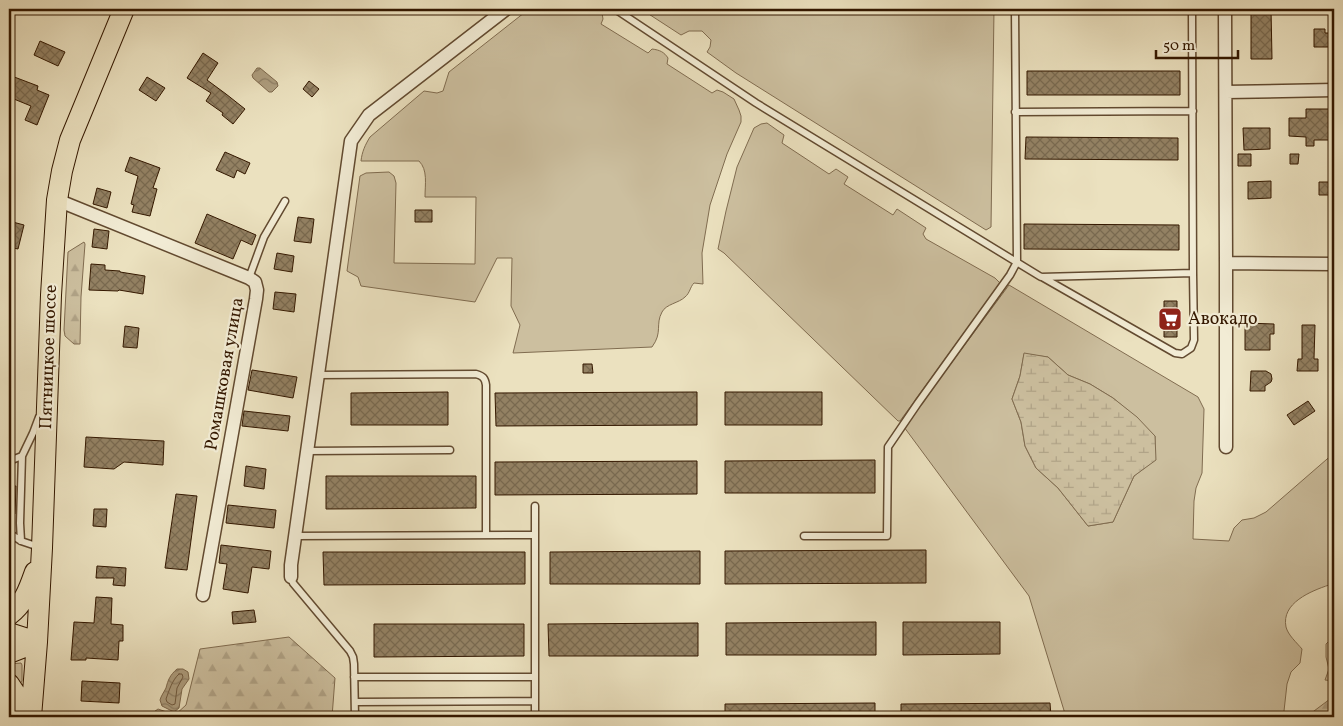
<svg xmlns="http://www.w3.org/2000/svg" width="1343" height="726" viewBox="0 0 1343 726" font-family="Vollkorn,serif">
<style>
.grass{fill:#ccbf9f;stroke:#806c50;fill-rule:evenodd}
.forest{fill:url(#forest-firs);stroke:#806c50}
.wetland{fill:url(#wetland-marsh);stroke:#806c50}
.water{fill:url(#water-waves);stroke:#7d684c}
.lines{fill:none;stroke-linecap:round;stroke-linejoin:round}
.shore{stroke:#705a3f;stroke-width:1}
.building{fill:url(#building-cross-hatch);stroke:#341800}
.service-casing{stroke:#624a30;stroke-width:9}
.minor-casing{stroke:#624a30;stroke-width:15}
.primary-casing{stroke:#341800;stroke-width:22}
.service{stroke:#f2ecd5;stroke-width:6}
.minor{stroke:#f2ecd5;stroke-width:12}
.primary{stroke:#ebe1bf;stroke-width:20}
.labels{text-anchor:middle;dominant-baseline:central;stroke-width:4.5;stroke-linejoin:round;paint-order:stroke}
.poi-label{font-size:18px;fill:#341800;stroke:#f2ecd5;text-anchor:start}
.street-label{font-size:18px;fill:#341800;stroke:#f2ecd5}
</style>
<defs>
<pattern id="forest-firs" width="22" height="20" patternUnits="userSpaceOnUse" patternTransform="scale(1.25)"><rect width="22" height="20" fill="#ccbf9f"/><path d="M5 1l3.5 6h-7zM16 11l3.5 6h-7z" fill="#b0a387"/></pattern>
<pattern id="wetland-marsh" width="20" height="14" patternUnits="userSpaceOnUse" patternTransform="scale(1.25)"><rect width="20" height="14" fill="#ccbf9f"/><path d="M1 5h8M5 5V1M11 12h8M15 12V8" fill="none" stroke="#b0a387"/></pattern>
<pattern id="water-waves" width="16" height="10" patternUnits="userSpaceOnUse" patternTransform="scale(1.25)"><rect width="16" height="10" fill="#ad9d7e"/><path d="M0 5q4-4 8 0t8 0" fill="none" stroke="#8e7f65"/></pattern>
<pattern id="building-cross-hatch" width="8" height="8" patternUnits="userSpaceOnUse" patternTransform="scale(1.25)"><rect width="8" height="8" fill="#938163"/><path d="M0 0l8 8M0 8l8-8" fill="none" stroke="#79694f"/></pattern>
</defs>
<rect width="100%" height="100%" fill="#ebe1bf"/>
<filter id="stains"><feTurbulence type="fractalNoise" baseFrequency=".004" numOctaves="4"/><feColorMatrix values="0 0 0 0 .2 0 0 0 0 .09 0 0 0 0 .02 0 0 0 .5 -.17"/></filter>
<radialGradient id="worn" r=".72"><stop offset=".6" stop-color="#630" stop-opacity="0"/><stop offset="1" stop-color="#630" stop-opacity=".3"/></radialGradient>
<!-- grass -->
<path class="grass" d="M529,9H596L602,13L603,19L601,24L648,53L652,49C660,50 664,52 668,58L667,64L712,93L717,90L723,92L734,99L739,110L741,116V122L727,154L710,205L702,253L703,284L694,283C690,287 690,293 685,297C679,303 666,304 662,312C655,325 663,332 652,347L513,353L520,325L511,306L512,258H497L475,302L361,286L358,277L347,271L360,176L366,173L389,172L394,176L396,183L394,263L475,264L476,197H425C425,184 428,170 419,161H361C362,152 365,145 370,137L424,91L437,93L443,91L449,72Z
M641,9H994L991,227L986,230L736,73L707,52L710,47L711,40L702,31H689L681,35Z
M767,123L784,135L782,143L829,174L836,169L848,177L844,184L893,215L897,209L926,228L923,234L926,239L995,278L1000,283L900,421H898L724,253L718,249L726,211L737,167L754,128L761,124Z
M1009,285L1198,397L1204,409L1202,473L1196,488L1194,501L1193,539L1229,541L1234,528L1242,520L1254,518L1266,512L1334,453V588L1329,585C1311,591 1281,603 1286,627C1288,635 1297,643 1302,649L1300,663L1291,672L1287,684L1284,711L1277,717H1066L1029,596L904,427ZM1024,354L1048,357L1068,375L1090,384L1113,398L1136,417L1155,436V460L1134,476L1113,522L1088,526L1058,488L1036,468L1025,446L1021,422L1012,399L1020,376Z
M1334,636V681L1325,680L1329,669L1326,657V644Z
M21,663L22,665V681L20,684L9,675V664Z"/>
<!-- forest -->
<path class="forest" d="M84,242L85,244L81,297L80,344H74L65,336L64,330L68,252Z
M289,637L335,678L332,717H151V714L158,709L175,715L186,705L200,649Z
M1334,696V717H1306Z"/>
<!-- wetland -->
<path class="wetland" d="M1024,353L1048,357L1068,375L1090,384L1113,398L1137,417L1155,436L1156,460L1134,476L1113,522L1088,526L1058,488L1036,468L1025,446L1021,422L1012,399L1020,376Z"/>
<!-- water -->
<path class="water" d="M257,68H260L277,82L278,86L272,92H269L253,78L252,75Z
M177,669H183L188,672L189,679L182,689L179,708L174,712L162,706L160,700C161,696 164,692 166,688C168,680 170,675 177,669Z"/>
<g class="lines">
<!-- shore -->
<path class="shore" d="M179,674H182L183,677L177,688L175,704L172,705L167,702L166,699C169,691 172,680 179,674Z"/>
</g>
<!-- building -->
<path class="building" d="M1251,9H1271L1272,59H1251Z
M1314,29H1325V33H1329V47H1314Z
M40,41L65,52L58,66L34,55Z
M203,53L218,63L207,80L226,94L245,109L233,124L222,115L223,113L206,101L211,93L187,78Z
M1027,71H1180V95H1027Z
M9,75L38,86L37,90L49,95L37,125L25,120L31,106L9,97Z
M147,77L165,88L156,101L139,90Z
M309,81L319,89L312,97L303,89Z
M1306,109H1334V140H1314V146H1306V137L1289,136V118H1306Z
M1243,128H1270V149L1244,150Z
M1026,137L1178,138V160L1025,159Z
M225,152L250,163L245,174L237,170L234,178L216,170Z
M1238,154H1251V166H1238Z
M1290,154H1299L1298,164H1290Z
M130,157L160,168L153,188L157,189L150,216L132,212L134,205L131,204L138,176L125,171Z
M1271,181V198L1248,199V182Z
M1319,182H1334V195H1319Z
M97,188L111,192L107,208L93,204Z
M415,210H432V222H415Z
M207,214L256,235L252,245L241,240L233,259L195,243Z
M298,217L314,219L311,243L294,241Z
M9,221L24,225L18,249L9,247Z
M1024,224L1179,225V250L1024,249Z
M94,229L109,231L107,249L92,247Z
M277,253L294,256L292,272L274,269Z
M91,264L105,265V270L120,271V272L145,276L143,294L119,290L118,291L89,290Z
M275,292L296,294L294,312L273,309Z
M1164,301H1177V337H1164Z
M1245,323L1274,324V334H1270V350H1245Z
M1302,325H1315L1314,359H1318V371H1297L1298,359H1302Z
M125,326L139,328L137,348L123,347Z
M583,364H592L593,373H583Z
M252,370L297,377L293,398L248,390Z
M1251,371H1266L1271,374L1272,379L1271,382L1265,386V391H1250Z
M448,392V425H351V393Z
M697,392V425L496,426L495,393Z
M725,392H822V425H725Z
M1308,401L1315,411L1294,425L1287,415Z
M244,411L290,416L288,431L242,426Z
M86,437L164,441L163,465L124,462L114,469L84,467Z
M875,460V493H725V461Z
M697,461V494L495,495V462Z
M246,466L266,469L264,489L244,486Z
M326,476H476V508L326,509Z
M9,486H16L15,514H9Z
M176,494L197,496L187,570L165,568Z
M228,505L276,510L274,528L226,523Z
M94,509H107L106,527L93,526Z
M221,545L271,551L269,569L252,567L248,593L223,589L227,564L219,563Z
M926,550V583L725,584V551Z
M700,551V584H550V552Z
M323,552H525V584L324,585Z
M97,566L126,568L125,586L113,585L114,578H96Z
M96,597L112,598L111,624L123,625V641H119L118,660L86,658V660H71L74,622L94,623Z
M254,610L256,622L233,624L232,612Z
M876,622V655H726V623Z
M903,622H1000V654L903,655Z
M698,623V656H549L548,624Z
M374,624H524V656L374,657Z
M82,681L120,683L119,703L81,701Z
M875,703V717H725V704Z
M1050,703L1051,717H901V704Z"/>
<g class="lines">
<!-- service casing -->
<g class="service-casing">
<path id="service" d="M615,9L756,103L1041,277L1193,273L1192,9
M1015,112L1193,111
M1042,277L1175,353L1182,354L1191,348L1194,340L1193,273
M249,278L264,237L285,201
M318,375L476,374C483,376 485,378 486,385V535
M307,451L450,450
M9,461L22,456L33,433L39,417
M535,506V717
M9,533L21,541L39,547
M295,536L535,535
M804,536H887L888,447L918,403L1010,275L1017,262L1015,9
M21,541L20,523L22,456
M291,577L293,583L350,651L353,657L354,664L355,717
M354,677H535
M355,702L535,701"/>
</g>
<!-- minor casing -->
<g class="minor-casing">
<path id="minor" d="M1225,9L1226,263V447
M1226,92L1334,90
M57,200L249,278L255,282L257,290L256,299L203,595
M1226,263L1334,264
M291,577V565L351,141L369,115L506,9"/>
</g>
<!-- primary casing -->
<g class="primary-casing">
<path id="primary" d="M9,615C24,604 29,589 35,572
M9,633L37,642
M9,653L37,642
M9,684L19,699L23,717
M31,717L37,642L42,548L51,295L57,200L62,171L70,140L124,9"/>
</g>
<!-- service -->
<use href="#service" class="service"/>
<!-- minor -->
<use href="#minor" class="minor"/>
<!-- primary -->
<use href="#primary" class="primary"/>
</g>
<!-- icons -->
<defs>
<g id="supermarket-square" transform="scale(1.25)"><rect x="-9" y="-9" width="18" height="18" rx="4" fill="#8f2418" stroke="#f2ecd5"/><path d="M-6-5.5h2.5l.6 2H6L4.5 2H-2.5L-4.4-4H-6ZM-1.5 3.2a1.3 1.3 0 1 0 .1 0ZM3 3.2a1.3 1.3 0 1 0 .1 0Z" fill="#fff"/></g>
</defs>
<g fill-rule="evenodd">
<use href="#supermarket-square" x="1170" y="319"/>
</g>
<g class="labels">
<!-- poi labels -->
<g class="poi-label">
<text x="1188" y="319">Авокадо</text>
</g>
<!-- street labels -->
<g class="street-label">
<text transform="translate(49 357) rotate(-88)">Пятницкое шоссе</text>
<text transform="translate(225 374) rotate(-80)">Ромашковая улица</text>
</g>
</g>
<!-- margin -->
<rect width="1343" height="726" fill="none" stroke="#ebe1bf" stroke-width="30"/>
<rect x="10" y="10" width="1323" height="706" fill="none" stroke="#341800" stroke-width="2.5"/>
<rect x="15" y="15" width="1313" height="696" fill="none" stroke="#341800"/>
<!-- scale -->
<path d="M1156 50v8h82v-8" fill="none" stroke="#341800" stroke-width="2.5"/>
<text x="1163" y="50" font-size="15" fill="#341800" stroke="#f2ecd5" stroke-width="4" paint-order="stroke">50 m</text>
<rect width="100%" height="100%" filter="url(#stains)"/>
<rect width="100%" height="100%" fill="url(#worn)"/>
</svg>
